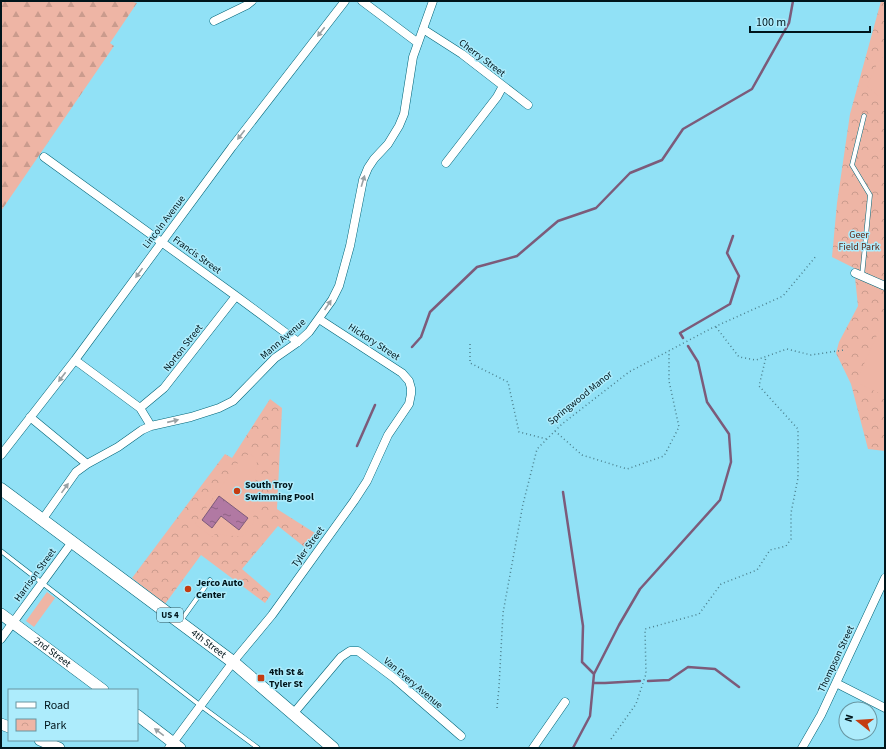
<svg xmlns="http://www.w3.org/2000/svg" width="886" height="749" viewBox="0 0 886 749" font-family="'Source Sans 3',sans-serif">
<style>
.forest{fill:url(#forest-firs)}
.park{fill:url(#park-crowns)}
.garden{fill:#eeb5a5}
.water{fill:url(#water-ripples);stroke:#7c5b7a}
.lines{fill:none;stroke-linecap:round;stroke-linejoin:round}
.stream{stroke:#7c5b7a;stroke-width:2.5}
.lane-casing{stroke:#006477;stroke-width:5}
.street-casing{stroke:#006477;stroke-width:9}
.secondary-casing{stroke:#006477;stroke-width:12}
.primary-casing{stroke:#006477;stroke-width:13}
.path{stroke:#4c808e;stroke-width:1.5;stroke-dasharray:1 3;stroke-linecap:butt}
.lane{stroke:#fff;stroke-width:4}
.street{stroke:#fff;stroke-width:8}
.secondary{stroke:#fff;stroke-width:11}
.primary{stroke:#fff;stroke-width:12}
.oneway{fill:#99a1a4}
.poi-dot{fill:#c43c11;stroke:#adecfc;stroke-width:1.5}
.labels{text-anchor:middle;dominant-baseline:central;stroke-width:3;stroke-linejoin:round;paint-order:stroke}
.shield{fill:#adecfc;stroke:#34565e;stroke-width:1}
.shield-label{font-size:9px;font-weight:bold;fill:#00151b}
.street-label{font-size:10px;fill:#00151b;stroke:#adecfc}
.park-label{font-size:10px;fill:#5d1f0d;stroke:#adecfc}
.poi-label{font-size:10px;font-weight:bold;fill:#00151b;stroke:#adecfc;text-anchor:start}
</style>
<defs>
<pattern id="forest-firs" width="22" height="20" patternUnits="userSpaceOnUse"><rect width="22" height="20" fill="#eeb5a5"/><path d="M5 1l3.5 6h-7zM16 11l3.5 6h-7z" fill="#ca9b8d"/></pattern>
<pattern id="park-crowns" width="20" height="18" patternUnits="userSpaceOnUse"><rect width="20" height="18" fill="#eeb5a5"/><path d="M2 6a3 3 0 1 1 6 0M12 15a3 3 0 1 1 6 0" fill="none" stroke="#ca9b8d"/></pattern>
<pattern id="water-ripples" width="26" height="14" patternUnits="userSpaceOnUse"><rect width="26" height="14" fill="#b179a3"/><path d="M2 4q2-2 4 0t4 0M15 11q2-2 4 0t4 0" fill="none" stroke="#8e6284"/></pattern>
</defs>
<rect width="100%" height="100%" fill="#91e1f6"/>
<!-- forest -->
<path class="forest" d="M1,1H130L137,3L110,43L114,46L1,211Z"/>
<!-- park -->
<path class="park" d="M881,1H885V451L868,449L851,384L836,353L839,342L858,306L854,268L832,257L837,203L850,114Z
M270,399L282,408L277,509L318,535L307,549L278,526L242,569L271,594L265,603L201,555L165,604L132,578L225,454L232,458Z"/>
<!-- garden -->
<path class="garden" d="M885,55V102L867,86L878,62Z
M885,317V396L856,382Z
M250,454L257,459L253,523L243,537L215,534L212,537L195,524L242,457Z
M47,592L55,598L34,627L26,621Z"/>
<!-- water -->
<path class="water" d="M219,496L248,518L239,530L221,516L212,528L202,520Z"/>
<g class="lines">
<!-- stream -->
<path class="stream" d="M683,338L680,333L730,304L739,276L727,253L733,236
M412,347L421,337L430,312L477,267L517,256L558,221L596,208L630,173L662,160L683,129L752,89L789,23L793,1
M357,446L375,405
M563,492L583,626L582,662L594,674
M648,681L669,680L688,667L715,669L739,687
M593,683H605L640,681
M573,748L590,716L594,674L619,625L640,589L720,500L731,462L729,434L707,402L698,362L688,346"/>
<!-- lane casing -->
<g class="lane-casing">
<path id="lane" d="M862,276L870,195L852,165L864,116
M1,551L201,706L258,748
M180,622L210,580"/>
</g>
<!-- street casing -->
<g class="street-casing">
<path id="street" d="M362,1L418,43
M214,21L247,5L252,1
M423,29L462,54L528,105
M44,157L236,296L298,342
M446,163L497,97L503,86
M855,273L885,286
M75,360L140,408L151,426
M140,408L164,388L236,296
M30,417L87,464
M1,455L75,360L232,147L345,1
M42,520L76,472L87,464L118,447L142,430L151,426L191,417L219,408L233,401L275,358L298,342L309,332L332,300L339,286L350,246L363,180L368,168L374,159L388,144L399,126L404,114L413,57L433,1
M1,639L72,542
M836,683L885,708
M293,714L341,657L350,651H358L394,678L461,736
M169,748L233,662L272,615L354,501L367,481L388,435L409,404L411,394V388L409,381L402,373L319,319
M533,748L565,702
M802,748L821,715L885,578"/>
</g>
<!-- secondary casing -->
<g class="secondary-casing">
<g id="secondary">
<path id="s1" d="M1,614L103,690"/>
<path d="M137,715L180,748"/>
<path d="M1,724L9,727"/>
<path d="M40,740L59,748"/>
</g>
</g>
<!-- primary casing -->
<g class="primary-casing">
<g id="primary">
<path id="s2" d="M1,489L233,662L333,748"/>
</g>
</g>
<!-- path -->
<path class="path" d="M716,327L739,357L756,360L787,349L811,355L844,350
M470,344V363L508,382L519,432L547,439
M555,431L582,455L627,469L664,456L679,427L669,381V351
M497,708L499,687L503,613L523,504L537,449L562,424L629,372L712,328L783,296L817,255
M611,739L636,704L646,674L645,629L699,614L721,584L757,570L770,550L786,546L791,539V513L798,478V429L759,386L766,357"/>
<!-- lane -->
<use href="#lane" class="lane"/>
<!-- street -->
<use href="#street" class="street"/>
<!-- secondary -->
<use href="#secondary" class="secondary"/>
<!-- primary -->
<use href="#primary" class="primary"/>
</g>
<!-- one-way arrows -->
<defs><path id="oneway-solid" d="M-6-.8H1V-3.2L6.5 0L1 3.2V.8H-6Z"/></defs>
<g class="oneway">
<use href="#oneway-solid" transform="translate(321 32) rotate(128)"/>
<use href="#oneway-solid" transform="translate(241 135) rotate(128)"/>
<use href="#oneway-solid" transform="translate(363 181) rotate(-73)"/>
<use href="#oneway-solid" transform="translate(139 273) rotate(126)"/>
<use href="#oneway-solid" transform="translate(328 305) rotate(-56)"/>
<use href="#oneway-solid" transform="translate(62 377) rotate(127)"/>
<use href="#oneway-solid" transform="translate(173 421) rotate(-13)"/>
<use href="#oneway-solid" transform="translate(65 488) rotate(-54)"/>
<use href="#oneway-solid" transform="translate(159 732) rotate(-143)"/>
</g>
<!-- markers -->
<g class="poi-dot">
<circle cx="237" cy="491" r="4"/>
<circle cx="188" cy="589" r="4"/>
<rect x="257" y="674" width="8" height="8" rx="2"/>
</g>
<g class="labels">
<!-- shield labels -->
<rect class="shield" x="157" y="608" width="26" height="14" rx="3"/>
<g class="shield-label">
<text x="170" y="615">US 4</text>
</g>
<!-- street labels -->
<g class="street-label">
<text transform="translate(482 58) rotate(37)">Cherry Street</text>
<text transform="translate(164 222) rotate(-53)">Lincoln Avenue</text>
<text transform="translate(197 255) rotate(36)">Francis Street</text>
<text transform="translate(283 339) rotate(-41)">Mann Avenue</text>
<text transform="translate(374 342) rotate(33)">Hickory Street</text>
<text transform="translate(183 348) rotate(-52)">Norton Street</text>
<text transform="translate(580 398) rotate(-39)">Springwood Manor</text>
<text transform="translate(308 547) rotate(-54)">Tyler Street</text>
<text transform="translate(35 575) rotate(-54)">Harrison Street</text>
<text stroke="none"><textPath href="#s2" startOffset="259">4th Street</textPath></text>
<text stroke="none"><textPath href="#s1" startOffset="64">2nd Street</textPath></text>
<text transform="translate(836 659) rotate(-65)">Thompson Street</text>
<text transform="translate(413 683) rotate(40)">Van Every Avenue</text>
</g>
<!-- park labels -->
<g class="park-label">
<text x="859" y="235">Geer<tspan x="859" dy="12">Field Park</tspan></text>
</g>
<!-- poi labels -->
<g class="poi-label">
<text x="245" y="485">South Troy<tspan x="245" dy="12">Swimming Pool</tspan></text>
<text x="196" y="583">Jerco Auto<tspan x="196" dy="12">Center</tspan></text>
<text x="269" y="672">4th St &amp;<tspan x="269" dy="12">Tyler St</tspan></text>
</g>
</g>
<!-- border -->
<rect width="886" height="749" fill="none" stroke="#00151b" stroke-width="4"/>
<!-- legend -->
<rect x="8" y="689" width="130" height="52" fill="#adecfc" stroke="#6896a2"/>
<rect x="16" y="702" width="20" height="6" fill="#ffffff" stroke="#6896a2"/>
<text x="44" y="709" font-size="12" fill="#00151b">Road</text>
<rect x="16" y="719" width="20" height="12" fill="url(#park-crowns)" stroke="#6896a2"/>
<text x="44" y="729" font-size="12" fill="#00151b">Park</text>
<!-- north arrow -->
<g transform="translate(858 721) rotate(287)"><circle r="19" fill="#adecfc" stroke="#6896a2"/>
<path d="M0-3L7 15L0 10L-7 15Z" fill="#c43c11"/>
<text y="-6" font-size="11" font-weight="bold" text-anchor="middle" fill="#00151b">N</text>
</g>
<!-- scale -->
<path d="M750 26v6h120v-6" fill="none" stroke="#00151b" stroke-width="2"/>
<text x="756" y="26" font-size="12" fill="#00151b" stroke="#adecfc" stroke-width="3" paint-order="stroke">100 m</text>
</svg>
